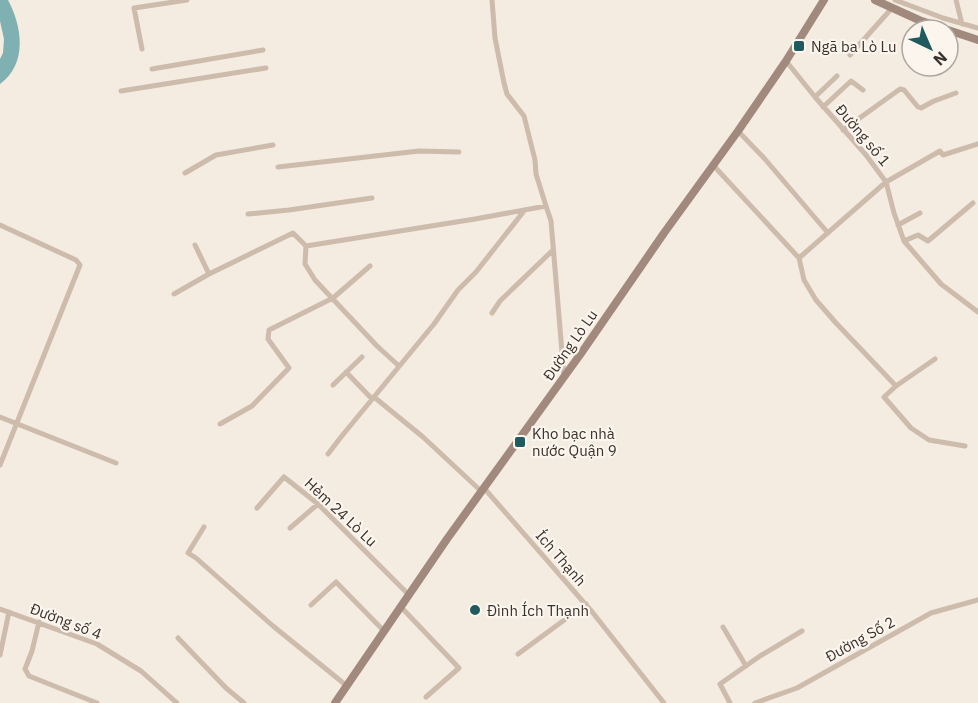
<svg xmlns="http://www.w3.org/2000/svg" width="978" height="703" viewBox="0 0 978 703" font-family="'IBM Plex Sans',sans-serif">
<style>
.water{fill:#7fb0b2}
.lines{fill:none;stroke-linecap:round;stroke-linejoin:round}
.street{stroke:#cdbbac;stroke-width:5}
.secondary{stroke:#a18a7d;stroke-width:8}
.poi-dot{fill:#1f5a5e;stroke:#fbf5ee;stroke-width:2}
.labels{text-anchor:middle;dominant-baseline:central;stroke-width:4.5;stroke-linejoin:round;paint-order:stroke}
.poi-label{font-size:15px;fill:#3b302b;stroke:#fbf5ee;text-anchor:start}
.street-label{font-size:15px;fill:#3b302b;stroke:#fbf5ee}
</style>
<rect width="100%" height="100%" fill="#f4ebe1"/>
<!-- water -->
<path class="water" d="M0,0H8C22,26 28,64 0,84V59L3,53L4,39L0,21Z"/>
<g class="lines">
<!-- street -->
<path class="street" d="M492,0L495,38L504,83L507,94L524,116L535,160L536,174L546,206
M895,0L943,18L978,28
M956,0L962,24
M142,49L134,8L187,0
M850,55L892,8
M786,61L815,97L866,155L886,182L894,213L904,241L941,284L978,312
M152,69L263,50
M121,91L266,68
M815,97L837,76
M823,107L851,81L863,90
M843,130L900,89L904,90L918,107L921,108L934,101L956,93
M738,131L764,158L828,233
M713,165L799,258L804,280L816,300L836,323L896,386L884,397L911,428L929,440L965,446
M278,167L419,151L459,152
M185,173L216,155L273,145
M248,214L289,210L372,198
M0,225L76,260L80,265L0,465
M898,225L920,213
M904,241L918,235L928,241L973,203
M195,245L209,274
M306,246L305,264L315,280L377,346L399,366
M799,258L886,182L940,151L943,155L978,144
M174,294L209,274L293,233L306,246L475,219L546,206L551,221L564,376
M492,313L500,301L553,250
M346,372L372,399
M333,385L362,357
M896,386L935,359
M374,397L423,437L481,491
M0,417L116,463
M220,424L252,406L289,368L268,339L269,330L333,298L370,266
M328,454L341,437L434,324L458,290L476,272L524,211
M484,488L593,613L664,703
M257,508L284,477L318,504L409,595
M204,527L188,553L196,558L273,626L347,686
M290,528L318,504
M311,605L336,582L384,631
M400,606L459,668L426,697
M0,609L97,644L141,671L177,703
M39,622L32,651L25,669L29,676L97,703
M723,627L746,666
M178,638L226,688L244,703
M518,654L586,604
M0,655L9,612
M730,703L720,684L760,656L802,631
M755,703L797,688L931,613L978,600"/>
<!-- secondary -->
<path class="secondary" d="M875,0L919,20L947,30
M948,30L978,40
M335,703L447,539L582,352L664,233L738,131L786,61L824,0"/>
</g>
<!-- markers -->
<g class="poi-dot">
<rect x="793" y="40" width="12" height="12" rx="3"/>
<rect x="514" y="436" width="12" height="12" rx="3"/>
<circle cx="475" cy="610" r="6"/>
</g>
<g class="labels">
<!-- poi labels -->
<g class="poi-label">
<text x="811" y="46">Ngã ba Lò Lu</text>
<text x="532" y="433">Kho bạc nhà<tspan x="532" dy="17">nước Quận 9</tspan></text>
<text x="487" y="610">Đình Ích Thạnh</text>
</g>
<!-- street labels -->
<g class="street-label">
<text transform="translate(863 135) rotate(50)">Đường số 1</text>
<text transform="translate(570 345) rotate(-55)">Đường Lò Lu</text>
<text transform="translate(341 512) rotate(43)">Hẻm 24 Lò Lu</text>
<text transform="translate(561 558) rotate(49)">Ích Thạnh</text>
<text transform="translate(66 621) rotate(21)">Đường số 4</text>
<text transform="translate(860 639) rotate(-29)">Đường Số 2</text>
</g>
</g>
<!-- north arrow -->
<g transform="translate(930 48) rotate(136)"><circle r="28" fill="#fbf5ee" stroke="#aea6a0" stroke-width="1.5"/>
<path d="M0-4.5L10 22L0 15L-10 22Z" fill="#1f5a5e"/>
<text y="-9" font-size="16" font-weight="bold" text-anchor="middle" fill="#3b302b">N</text>
</g>
</svg>
